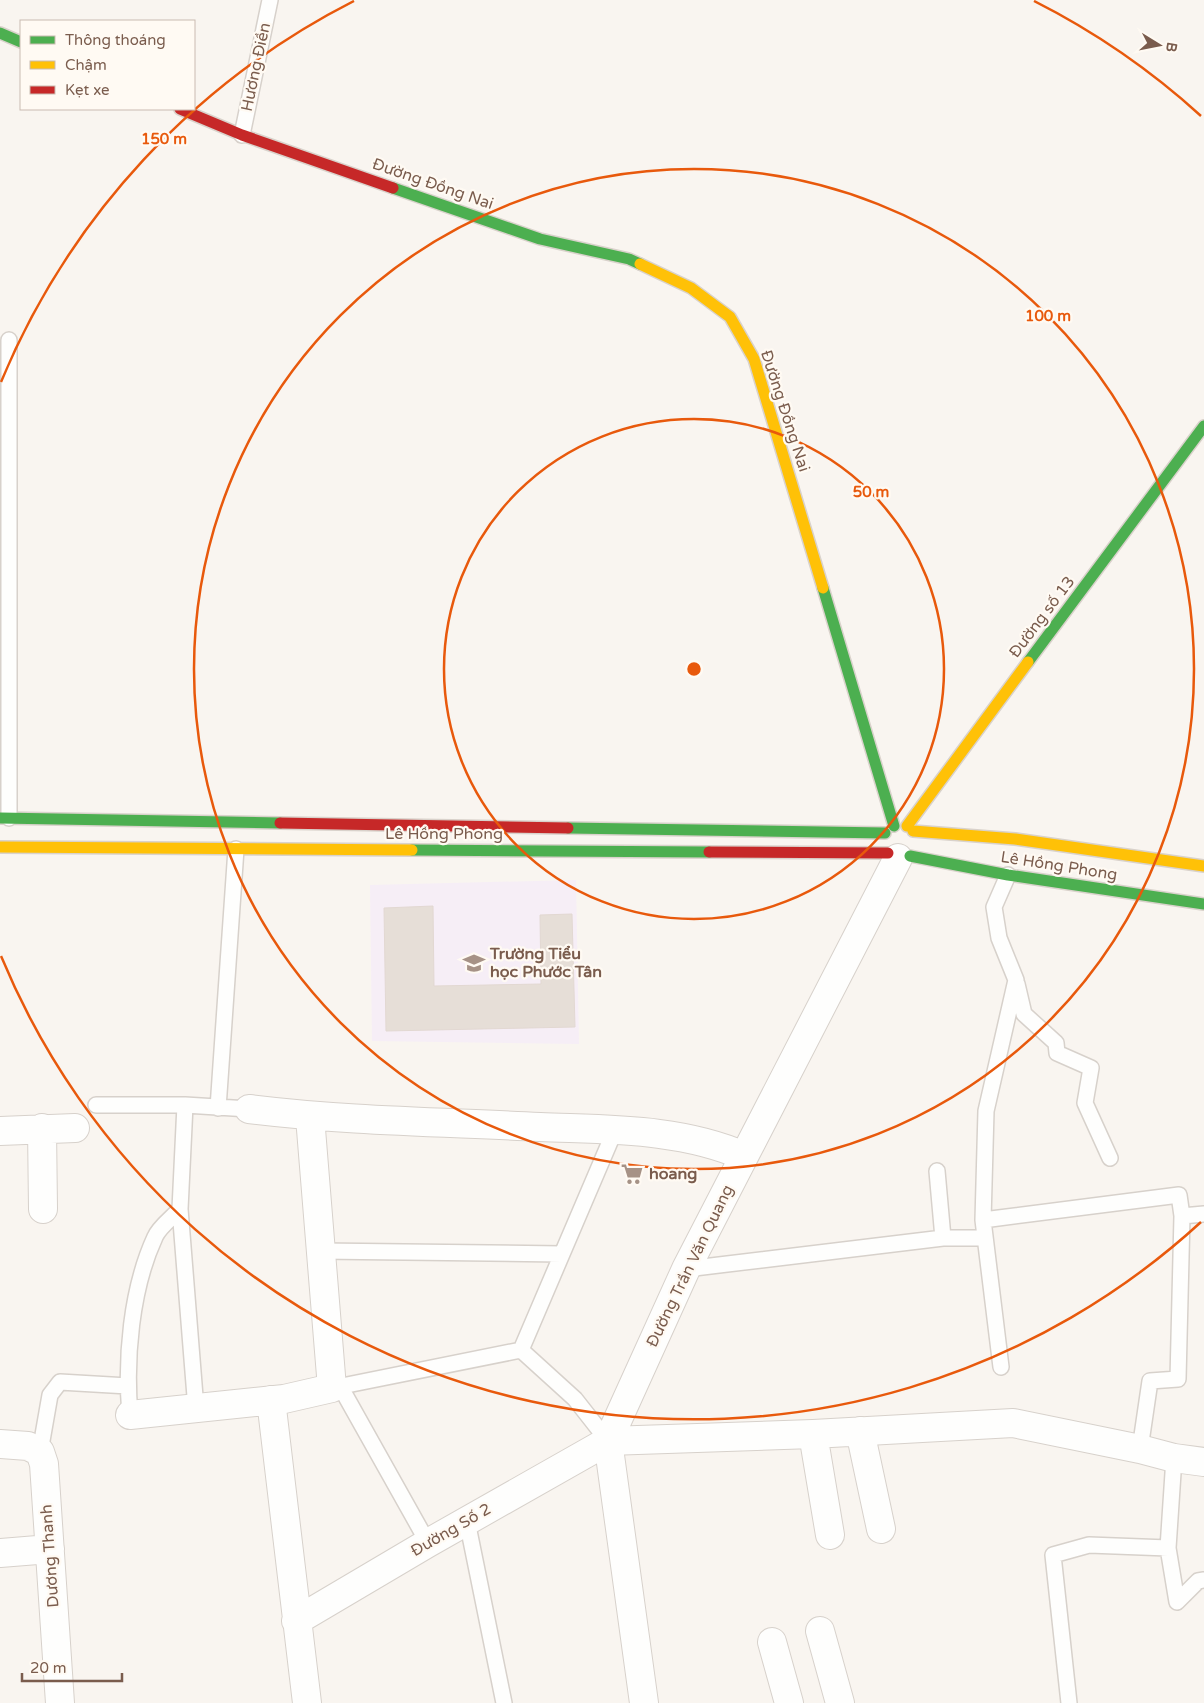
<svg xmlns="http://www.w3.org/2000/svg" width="1204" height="1703" viewBox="0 0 1204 1703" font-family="'Varela Round',sans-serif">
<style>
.education{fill:#f6eef6}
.building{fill:#e6ded7;stroke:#e2d8d2}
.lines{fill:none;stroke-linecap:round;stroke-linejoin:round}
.lane-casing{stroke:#d7d1cb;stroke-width:18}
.street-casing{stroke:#d7d1cb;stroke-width:30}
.fast-casing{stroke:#d9d2cb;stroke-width:14}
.slow-casing{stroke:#d9d2cb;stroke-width:14}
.jam-casing{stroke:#d9d2cb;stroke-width:14}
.lane{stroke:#fefefd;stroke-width:15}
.street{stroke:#fefefd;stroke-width:28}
.fast{stroke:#4caf50;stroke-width:11}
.slow{stroke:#ffc107;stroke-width:11}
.jam{stroke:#c62828;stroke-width:11}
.ring{fill:none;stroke:#e8590c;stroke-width:2.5}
.labels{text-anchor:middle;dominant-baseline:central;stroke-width:4.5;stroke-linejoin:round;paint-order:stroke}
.street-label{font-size:16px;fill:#7a5c4d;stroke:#fffaf3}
.poi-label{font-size:16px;font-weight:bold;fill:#7a5c4d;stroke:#fffaf3;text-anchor:start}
.centre{fill:#e8590c;stroke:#fffaf3;stroke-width:2.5}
.ring-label{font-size:15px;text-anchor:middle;font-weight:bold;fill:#e8590c;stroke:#fffaf3;stroke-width:4.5;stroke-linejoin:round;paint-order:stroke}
</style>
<rect width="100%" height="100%" fill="#f9f5f0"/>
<!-- education -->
<path class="education" d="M576,880L579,1044L372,1041L370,885Z"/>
<!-- building -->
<path class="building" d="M433,906L434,986L541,984L540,915L572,914L575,1027L386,1031L384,908Z"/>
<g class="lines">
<!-- lane casing -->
<g class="lane-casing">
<path id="lane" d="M242,135L270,0
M9,818V340
M1017,984L1024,1014L1056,1043L1057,1053L1091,1068L1085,1103L1110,1158
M96,1105H185L249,1109
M185,1105L180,1209L196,1409
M218,1108L236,849
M937,1171L943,1238
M1182,1216L1204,1214
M983,1220L1179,1195L1182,1216L1178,1379L1150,1381L1140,1449
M320,1251L562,1254
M686,1269L943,1238H984
M521,1350L575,1399L608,1441
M1001,1367L983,1220L986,1111L1016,980L999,938L994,907L1008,875
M340,1386L428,1543
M332,1388L521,1350L615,1130
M130,1415C125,1359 131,1289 155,1237C159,1227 173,1217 180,1209
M40,1452L50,1395L60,1382L128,1386
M1174,1458L1168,1548L1177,1602
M467,1521L504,1703
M1177,1602L1198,1581L1204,1580
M1069,1703L1053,1555L1089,1545L1168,1548"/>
</g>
<!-- street casing -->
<g class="street-casing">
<path id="street" d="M249,1109C345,1121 443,1122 540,1127C609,1130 680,1128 744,1156
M42,1128L43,1209
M0,1131L75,1128
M271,1400L307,1703
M130,1415L284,1399L332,1388L310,1117
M860,1431L881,1529
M813,1434L830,1535
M0,1444L28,1446L40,1452L44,1464L60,1703
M0,1553L50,1549
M296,1621L428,1543L608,1441L813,1434L1013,1423L1140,1449L1174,1458L1204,1462
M820,1631L840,1703
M772,1642L789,1703
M644,1703L608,1441L686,1269L898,858"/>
</g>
<!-- fast casing -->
<g class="fast-casing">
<path id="fast" d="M0,33L21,42
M393,188L540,239L629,259L640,264
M823,588L894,826
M1028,662L1204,426
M0,818L280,823
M568,828L885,833
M412,850L709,852
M910,856L1008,875L1204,904"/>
</g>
<!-- slow casing -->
<g class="slow-casing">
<path id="slow" d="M640,264L691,288L730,317L754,359L823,588
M907,826L1028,662
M913,831L1015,839L1204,866
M0,847L412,850"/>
</g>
<!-- jam casing -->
<g class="jam-casing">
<path id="jam" d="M180,109L242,135L393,188
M280,823L568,828
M709,852L888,853"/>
</g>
<!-- lane -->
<use href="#lane" class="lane"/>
<!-- street -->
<use href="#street" class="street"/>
<!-- fast -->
<use href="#fast" class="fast"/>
<!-- slow -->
<use href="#slow" class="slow"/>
<!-- jam -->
<use href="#jam" class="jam"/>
</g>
<!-- distance rings -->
<g class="ring">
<circle cx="694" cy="669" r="250"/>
<circle cx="694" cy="669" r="500"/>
<path d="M1201 1222A750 750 0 0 1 1 956M1 382A750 750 0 0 1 354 1M1034 1A750 750 0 0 1 1201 116"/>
</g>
<!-- icons -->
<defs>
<g id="school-bare" transform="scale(1.725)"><path d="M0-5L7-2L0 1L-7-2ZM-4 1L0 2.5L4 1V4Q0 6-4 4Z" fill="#a69286" stroke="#fffaf3" stroke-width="2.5" paint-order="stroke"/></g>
<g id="supermarket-bare" transform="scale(1.725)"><path d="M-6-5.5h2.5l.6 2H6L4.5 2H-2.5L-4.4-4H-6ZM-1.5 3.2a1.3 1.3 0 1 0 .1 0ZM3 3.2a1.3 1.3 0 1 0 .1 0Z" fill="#a69286" stroke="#fffaf3" stroke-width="2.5" paint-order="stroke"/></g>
</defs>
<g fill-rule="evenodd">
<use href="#school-bare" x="474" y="963"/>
<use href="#supermarket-bare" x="632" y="1174"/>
</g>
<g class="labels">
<!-- street labels -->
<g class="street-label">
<text transform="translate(256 67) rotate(-78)">Hương Điền</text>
<text transform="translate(433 184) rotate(19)">Đường Đồng Nai</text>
<text transform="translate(785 411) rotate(72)">Đường Đồng Nai</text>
<text transform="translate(1042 617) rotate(-53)">Đường số 13</text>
<text x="444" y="834">Lê Hồng Phong</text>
<text transform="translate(1059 866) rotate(9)">Lê Hồng Phong</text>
<text transform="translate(690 1266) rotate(-64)">Đường Trần Văn Quang</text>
<text transform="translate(451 1530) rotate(-30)">Đường Số 2</text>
<text transform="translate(50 1556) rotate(-94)">Dương Thanh</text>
</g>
<!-- poi labels -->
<g class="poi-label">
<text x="490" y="954">Trường Tiểu<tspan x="490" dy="18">học Phước Tân</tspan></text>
<text x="649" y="1174">hoang</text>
</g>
</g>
<circle cx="694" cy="669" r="8" class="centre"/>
<g class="ring-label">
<text x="164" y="144">150 m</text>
<text x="1048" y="321">100 m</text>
<text x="871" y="497">50 m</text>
</g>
<!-- legend -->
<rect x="20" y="20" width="175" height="90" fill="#fffaf3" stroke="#cabbb1"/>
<rect x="30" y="36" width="25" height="8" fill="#4caf50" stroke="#cabbb1"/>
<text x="65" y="45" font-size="15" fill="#7a5c4d">Thông thoáng</text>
<rect x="30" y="61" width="25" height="8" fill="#ffc107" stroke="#cabbb1"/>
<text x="65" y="70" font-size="15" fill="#7a5c4d">Chậm</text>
<rect x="30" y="86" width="25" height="8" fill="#c62828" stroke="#cabbb1"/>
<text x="65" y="95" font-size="15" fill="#7a5c4d">Kẹt xe</text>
<!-- north arrow -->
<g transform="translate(1159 45) rotate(100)" stroke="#fffaf3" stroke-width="4" paint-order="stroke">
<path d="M0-4L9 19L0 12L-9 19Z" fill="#7a5c4d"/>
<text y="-8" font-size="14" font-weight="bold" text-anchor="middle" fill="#7a5c4d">B</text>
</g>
<!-- scale -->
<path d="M22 1673v8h100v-8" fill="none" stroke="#7a5c4d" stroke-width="2.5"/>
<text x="30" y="1673" font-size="15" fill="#7a5c4d" stroke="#fffaf3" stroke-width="4" paint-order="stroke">20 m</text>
</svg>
